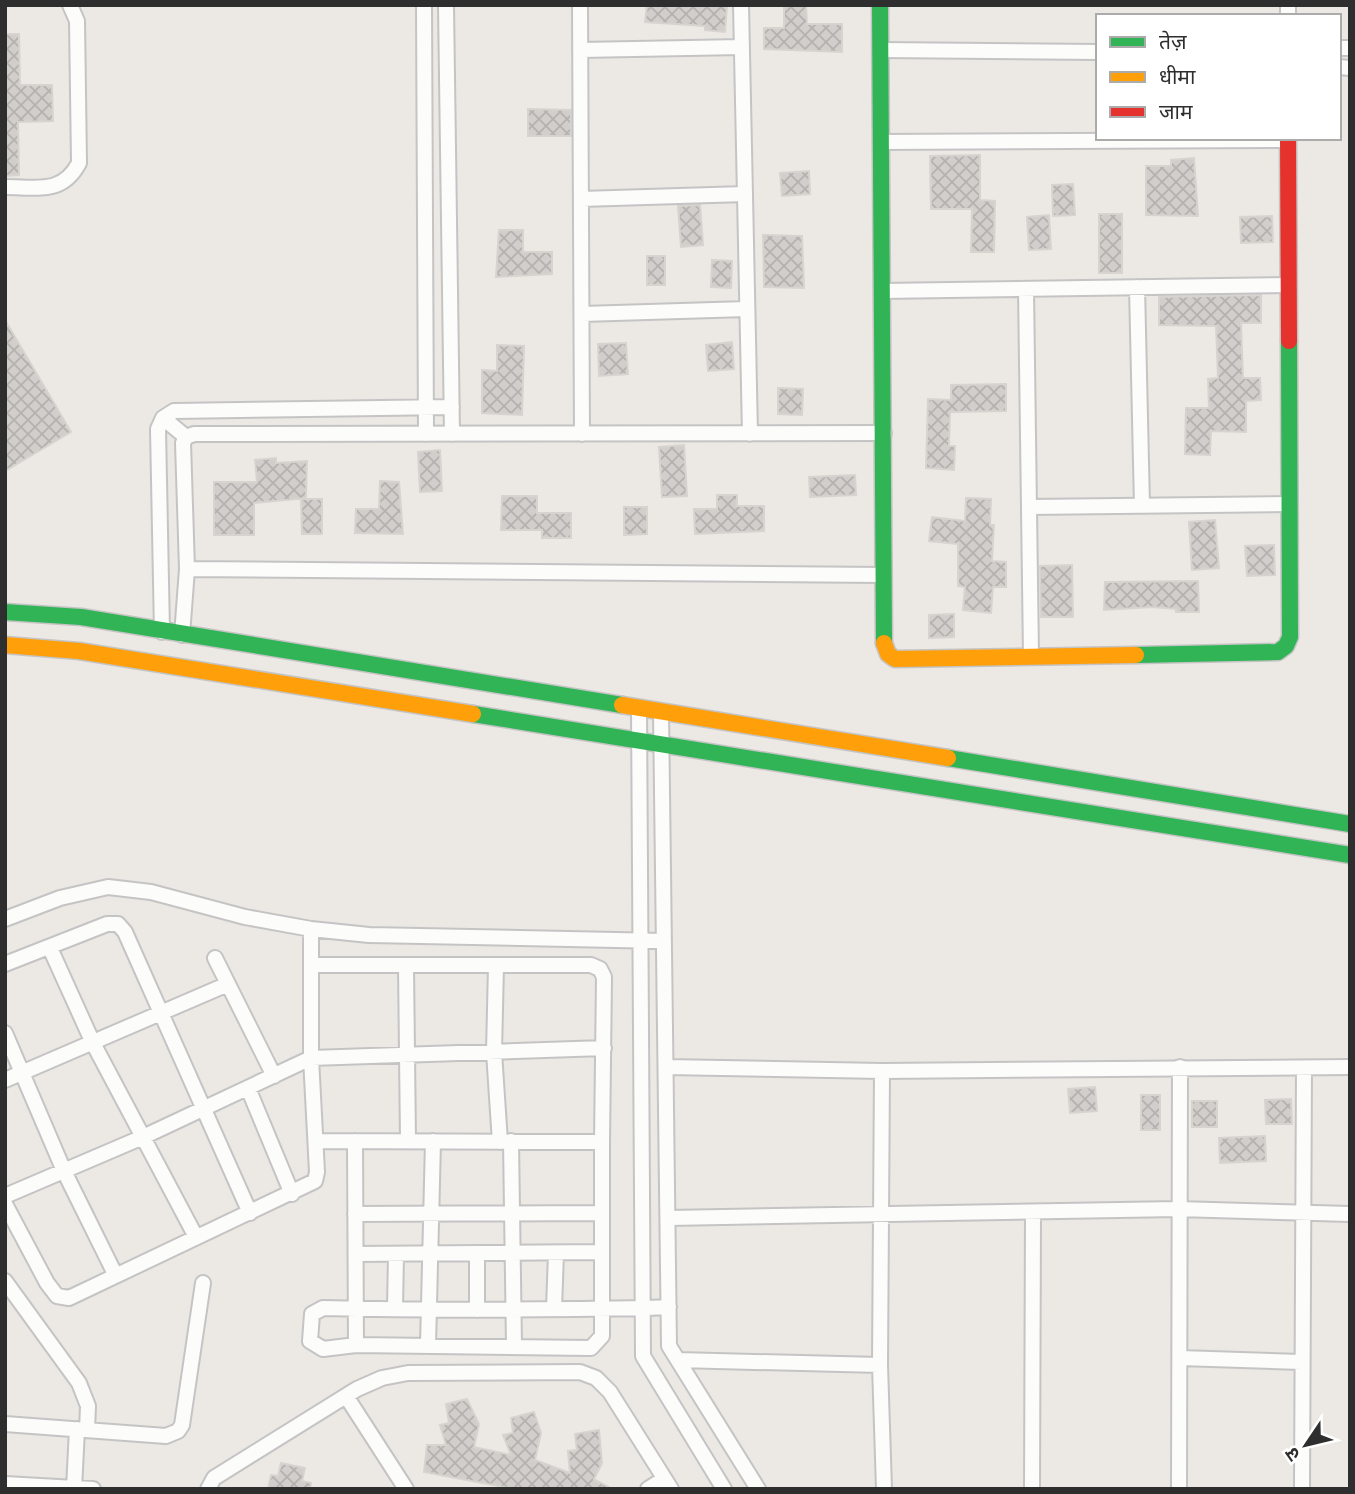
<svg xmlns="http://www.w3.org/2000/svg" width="1355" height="1494" viewBox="0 0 1355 1494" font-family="'DejaVu Sans','Noto Sans Devanagari',sans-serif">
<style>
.building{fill:url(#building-cross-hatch);stroke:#d7d4d0;stroke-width:2}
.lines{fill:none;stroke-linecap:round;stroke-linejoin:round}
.street-casing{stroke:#c5c4c5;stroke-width:18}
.fast-casing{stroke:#c5c4c5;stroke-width:19}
.slow-casing{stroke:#c5c4c5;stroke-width:19}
.jam-casing{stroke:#c5c4c5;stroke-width:19}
.street{stroke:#fcfcfb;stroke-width:14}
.fast{stroke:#30b455;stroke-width:16}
.slow{stroke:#ff9f0a;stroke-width:16}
.jam{stroke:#e5322d;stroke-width:16}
</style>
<defs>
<pattern id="building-cross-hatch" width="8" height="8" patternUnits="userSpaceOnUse" patternTransform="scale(1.75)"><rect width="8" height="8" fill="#d1cecb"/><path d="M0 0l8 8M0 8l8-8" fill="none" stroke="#b4b1af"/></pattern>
</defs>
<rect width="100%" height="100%" fill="#ece8e4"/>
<!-- building -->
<path class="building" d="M647,5H727L725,32L705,30V26L645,22Z
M784,5H806L807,24H842V52L764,49V28H784Z
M5,34H19L20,85H52L53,121L18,122L19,175L5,176Z
M528,109L571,110V136H528Z
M980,155V200L995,201L994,252H971L972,209H931L930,156Z
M1194,158L1198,216L1146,215V166H1171V160Z
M809,171L810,194L782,196L780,173Z
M1073,184L1075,215L1053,216L1052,185Z
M700,205L703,245L681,247L678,206Z
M1099,214H1122V273H1099Z
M1049,215L1051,249L1029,250L1027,217Z
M1272,216L1273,242L1241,243L1240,217Z
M499,230H523V252H552V274L496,277Z
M763,235L802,236L804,288L764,287Z
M647,256H665V285H647Z
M712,260L732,261L731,288L711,287Z
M1261,295V323H1241L1243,378H1260L1261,400L1246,401V432L1211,431L1210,455L1185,454L1186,408H1209L1208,379L1218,378L1216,326L1159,325V297Z
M5,320L71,432L5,471Z
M732,342L734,369L708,371L706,345Z
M626,343L628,374L599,376L598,344Z
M497,345L524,346L522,415L482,413V370L497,371Z
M1006,384V411L950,412L949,446H955L954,470L926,468L928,399L951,400V385Z
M778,388L803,389L802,415L778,414Z
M684,445L687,496L662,497L659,447Z
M440,450L442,491L420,492L418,452Z
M276,458V463L307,461L306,498L254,503V535H214V482H257L255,460Z
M855,475L856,495L810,497L809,477Z
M380,481L399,482L403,534L355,533L356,509H379Z
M717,495H737V506H764V531L695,534L694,509H717Z
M502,496H537V513H571V538H542V530H501Z
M966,498L991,499L990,525H994L992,561L1006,562V587H993L991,613L963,610L965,587L958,586V544L929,541L932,517L965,521Z
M301,499H322V534H302Z
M624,507H647V534L624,535Z
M1215,520L1219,568L1192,570L1189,522Z
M1274,545L1275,575L1247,576L1245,546Z
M1072,565L1073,617H1041L1040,566Z
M1198,581L1199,612H1176V609L1152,607L1104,610L1105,582Z
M954,614V637L929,638V615Z
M1095,1087L1097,1111L1070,1113L1068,1089Z
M1141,1095H1160V1130H1141Z
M1291,1099L1292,1124H1266L1265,1100Z
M1192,1101H1217V1127H1192Z
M1265,1136L1266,1161L1220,1163L1219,1138Z
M467,1399L479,1424L474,1447L511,1455L503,1435L513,1433L511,1418L534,1412L541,1433L535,1460L570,1473L568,1451L577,1450L575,1434L599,1430L602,1463L594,1479L612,1489H514L424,1472L427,1445H446L440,1425L449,1423L446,1404Z
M281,1463L305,1468L302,1481L311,1483L310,1489H268L271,1475L278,1476Z"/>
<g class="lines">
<!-- street casing -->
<g class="street-casing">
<path id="street" d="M424,5L426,434
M446,5L452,434
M580,5L582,434
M741,5L750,434
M1288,5V16
M1339,48H1350
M580,50L742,47
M880,50L1098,52
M1339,67L1350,68
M881,142L1288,140
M5,187C37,187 62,195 79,163L77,21L70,5
M581,199L745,194
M1137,287L1142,506
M1026,289L1031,655
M882,291L1289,285
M582,314L747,309
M163,418L186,437
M186,437L194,434L884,433
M1029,507L1290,504
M187,569L884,575
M162,632L158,429L163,418L174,411L452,407
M182,635L187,569L183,443L186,437
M639,708L643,1356L724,1489
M661,712L669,1346L758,1489
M5,919L60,898L108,887L151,892L245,917L311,929L369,935L664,941
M50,948L93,1043L196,1237
M215,958L274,1076
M5,964L107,924H118L125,932L250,1213
M312,965H591L600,969L604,977L602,1142L316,1141
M406,965L408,1141
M496,966L494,1052L500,1142
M5,1033L64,1171L115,1274
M666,1067L882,1071L1350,1067
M882,1071L880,1365L884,1489
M5,1080L228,984
M248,1088L292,1194
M355,1141L356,1345
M511,1141L514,1346
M602,1142C602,1206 602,1271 602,1336L591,1348L356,1345L323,1349L310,1341L312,1314L323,1308C408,1310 493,1310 577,1309C608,1308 638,1309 669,1307
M5,1196L143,1137L311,1058L604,1048
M5,1204L47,1283L57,1296L69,1298L315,1181L317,1172L311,1058V929
M355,1214L602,1213
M668,1218L1178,1209L1350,1214
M356,1254L602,1252
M477,1254V1310
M5,1281L79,1383L88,1406L87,1430
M395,1309L396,1254
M554,1309L556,1253
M428,1346L433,1141
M1180,1358L1301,1362
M678,1360L880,1365
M346,1396L406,1489
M5,1424L166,1436L178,1431L182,1425L203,1283
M5,1484L93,1489
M74,1489L77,1429
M208,1489L214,1478L357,1389L382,1378L408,1373L580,1372L596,1378L610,1392L671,1489
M648,1489L664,1479
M1032,1489L1033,1213
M1179,1489L1180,1067
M1302,1489L1304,1068"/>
</g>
<!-- fast casing -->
<g class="fast-casing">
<path id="fast" d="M880,5L884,643
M5,612L81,617L622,705
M1136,655L1278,652L1286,646L1290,637L1289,341
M473,714L1350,855
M948,758L1350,824"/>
</g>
<!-- slow casing -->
<g class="slow-casing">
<path id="slow" d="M884,643L888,654L895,659L1136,655
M5,645L79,651L473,714
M622,705L948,758"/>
</g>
<!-- jam casing -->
<g class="jam-casing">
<path id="jam" d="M1288,138L1289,341"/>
</g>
<!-- street -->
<use href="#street" class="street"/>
<!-- fast -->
<use href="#fast" class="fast"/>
<!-- slow -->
<use href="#slow" class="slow"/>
<!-- jam -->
<use href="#jam" class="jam"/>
</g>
<!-- border -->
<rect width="1355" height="1494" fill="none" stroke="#2e2e2e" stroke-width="14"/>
<!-- legend -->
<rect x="1096" y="14" width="245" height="126" fill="#ffffff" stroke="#ababab" stroke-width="2"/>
<rect x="1110" y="37" width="35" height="10" fill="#30b455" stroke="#ababab" stroke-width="2"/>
<text x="1159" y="49" font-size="21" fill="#2e2e2e">तेज़</text>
<rect x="1110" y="72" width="35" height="10" fill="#ff9f0a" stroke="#ababab" stroke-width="2"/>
<text x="1159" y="84" font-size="21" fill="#2e2e2e">धीमा</text>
<rect x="1110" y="107" width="35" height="10" fill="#e5322d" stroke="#ababab" stroke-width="2"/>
<text x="1159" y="119" font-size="21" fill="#2e2e2e">जाम</text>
<!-- north arrow -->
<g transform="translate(1306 1445) rotate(235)" stroke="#ffffff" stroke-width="5" paint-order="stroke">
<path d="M0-5L12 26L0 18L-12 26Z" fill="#2e2e2e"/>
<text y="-10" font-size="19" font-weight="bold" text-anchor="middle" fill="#2e2e2e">उ</text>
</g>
</svg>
